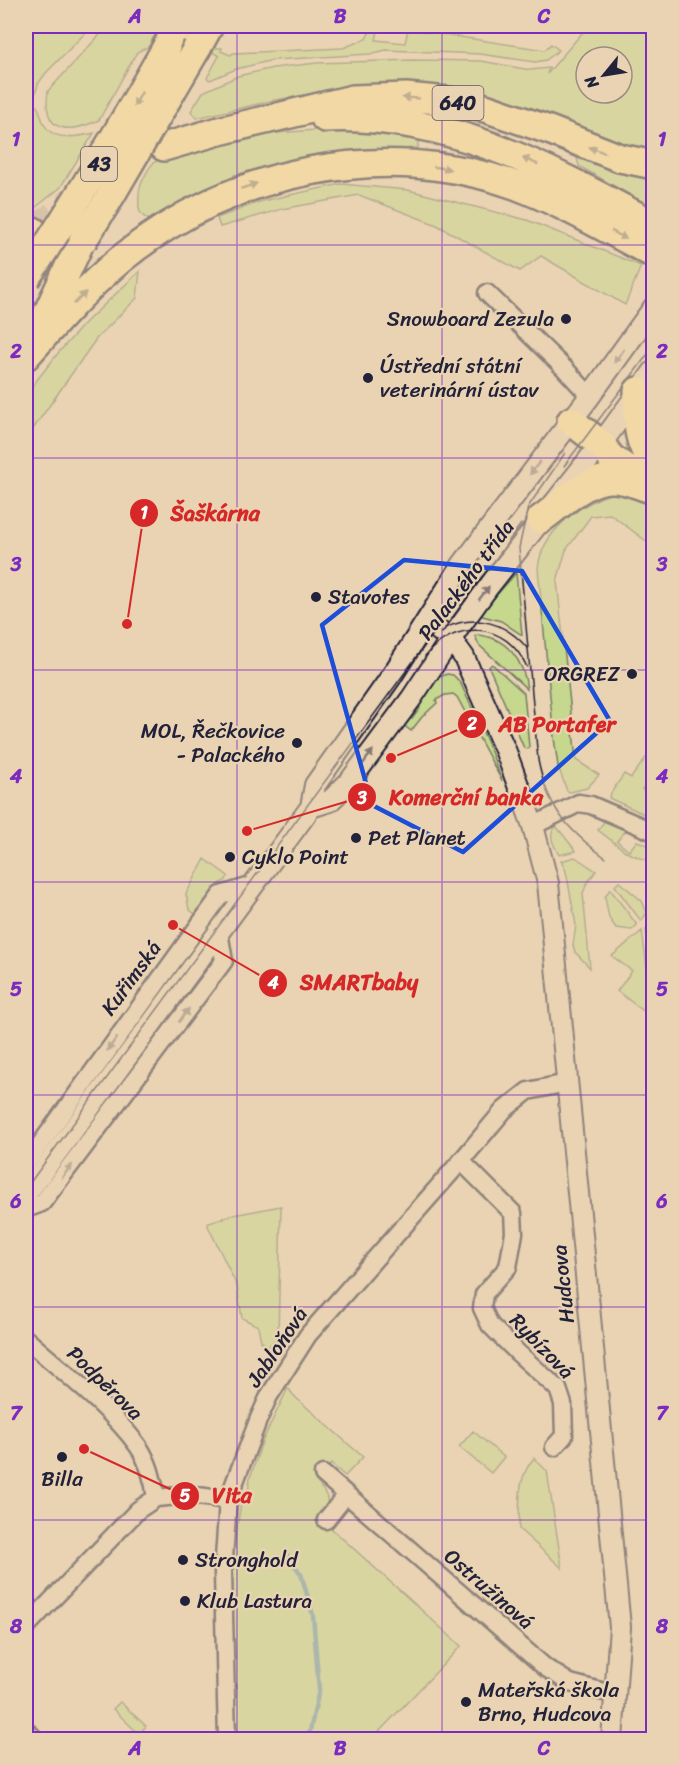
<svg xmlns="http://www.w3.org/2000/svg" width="679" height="1765" viewBox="0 0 679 1765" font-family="Sriracha,sans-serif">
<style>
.green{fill:#c5d88d;stroke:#747d64;stroke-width:1.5;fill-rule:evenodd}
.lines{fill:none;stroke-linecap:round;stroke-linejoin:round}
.stream{stroke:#6394a2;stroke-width:4.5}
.trunk-tunnel{stroke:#c2b09b;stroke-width:27;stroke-dasharray:27 14;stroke-linecap:butt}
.minor-casing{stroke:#22223b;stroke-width:21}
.tertiary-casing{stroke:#22223b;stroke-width:24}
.trunk-casing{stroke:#22223b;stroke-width:32}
.minor{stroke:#ead3b3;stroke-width:16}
.tertiary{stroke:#ead3b3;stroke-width:20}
.trunk{stroke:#fcde96;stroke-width:27}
.tram{stroke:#22223b;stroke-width:1.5}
.trunk-bridge-casing{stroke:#22223b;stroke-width:32;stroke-linecap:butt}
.trunk-bridge{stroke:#fcde96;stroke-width:27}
.oneway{fill:#8f8068}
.oneway2{fill:#867a77}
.marked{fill:none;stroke:#1d4ed8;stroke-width:4.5;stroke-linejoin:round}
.grid{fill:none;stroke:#7b2cbf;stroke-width:1.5;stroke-opacity:0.55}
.poi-dot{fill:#22223b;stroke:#ead3b3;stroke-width:2}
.labels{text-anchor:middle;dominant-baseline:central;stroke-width:4.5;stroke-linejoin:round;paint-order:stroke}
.shield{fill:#ead3b3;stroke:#5e575f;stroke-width:1.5}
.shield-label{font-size:20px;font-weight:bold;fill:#22223b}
.poi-label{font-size:21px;fill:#22223b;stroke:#ead3b3;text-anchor:start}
.street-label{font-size:21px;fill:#22223b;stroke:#ead3b3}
.leader{fill:none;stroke:#d62828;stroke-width:2}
.callout-dot{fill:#d62828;stroke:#ead3b3;stroke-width:2}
.mark-label{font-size:18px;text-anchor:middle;font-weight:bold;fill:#fff}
.callout-label{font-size:22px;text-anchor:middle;font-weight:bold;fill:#d62828;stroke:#ead3b3;stroke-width:4.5;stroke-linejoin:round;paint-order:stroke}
.neatline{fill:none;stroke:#7b2cbf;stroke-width:2}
.grid-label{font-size:20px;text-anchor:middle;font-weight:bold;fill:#7b2cbf}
</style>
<rect width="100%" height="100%" fill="#ead3b3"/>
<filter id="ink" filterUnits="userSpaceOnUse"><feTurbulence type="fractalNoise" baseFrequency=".0167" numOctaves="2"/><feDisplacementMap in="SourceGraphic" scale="12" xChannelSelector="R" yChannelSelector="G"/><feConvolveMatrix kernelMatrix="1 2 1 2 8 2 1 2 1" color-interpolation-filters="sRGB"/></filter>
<g filter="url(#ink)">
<!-- green -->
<path class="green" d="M26,26H92L45,74L38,84L33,102C41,108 40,116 44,124C53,142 78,137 94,133L60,188L26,215Z
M116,26H160L148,47L137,52L99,120C67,135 42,132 48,91L105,29L109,32Z
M368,26H379L376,40L405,43L408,29L545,50L551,44L559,50L546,60L535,62L480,54L386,50L370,54L273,60L236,69L210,80L207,78L219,56L212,52L214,48H222L221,51L230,55L234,53L343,48L366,39L369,33Z
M588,26H653V156L410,90L321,92L275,100L197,118L191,111L203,92L238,76L273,68L317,63L414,60L481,61L530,70L549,68L547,74ZM586,57H622V93H586Z
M362,128L418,137V148L318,154L234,175L235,178L192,199L190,196L150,220C136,214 139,207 139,194C139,186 148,167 155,162C162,158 173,156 181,153C239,133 302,130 362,128Z
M580,156L653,173V208L579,166L577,158Z
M341,184L408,190L527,220L641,266L625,305L541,256L520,271L437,225L359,195L282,209L220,227L217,218L262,201Z
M140,271L137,298L96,339L26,439V394L59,352L87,321Z
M611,486L653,499V546L610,514L591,516L566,550L557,581L576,760L599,775L587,788L570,792L567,791L558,766L554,738L538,568C542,531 579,505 612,493Z
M516,573L522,635L501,621L479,615Z
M477,635C507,637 524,661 527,689L479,645L475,636Z
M492,664L524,693L529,747L527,749L524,748L489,667Z
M447,674L453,675L460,682L487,741L502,781L457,697L453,694L445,695L436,700L437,703L422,717L411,731L402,724L408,717L412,719L420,708L417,705C425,693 432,678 447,674Z
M653,748V774L642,789L653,798V818L609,798L611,793L624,774L631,778Z
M608,816L653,837V840L626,830L617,841L629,851L637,841L653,847V863L628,853L598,830Z
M556,826L576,851L559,855C554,845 547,836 556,826Z
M575,857L596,871L587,883L583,893L590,968L575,952L573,945L576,925L566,871L561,861Z
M205,859L228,876L226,880L218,885L195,914L189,909L186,894Z
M619,882L642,901L647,913L641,921L615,886Z
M610,889L637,925L632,930L616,928L609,918L605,897Z
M650,928L653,931V988L646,929Z
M642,931L653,1011L651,1014L645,1012L617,991L632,971L612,956Z
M281,1206L278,1337L268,1347L261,1341L258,1326L242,1318L237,1286L207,1224L228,1216Z
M288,1388L294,1396L363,1457L345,1476L331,1464L315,1480C328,1495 332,1500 321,1519L461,1646L372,1739H236L231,1573L235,1528L237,1529L242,1497L248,1492L250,1478L262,1442Z
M473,1431L504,1457L491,1473L459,1447Z
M534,1458L547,1471L562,1568L519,1529C520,1503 516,1479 534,1458Z
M120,1702L146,1726L139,1734L113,1709Z"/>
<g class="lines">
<!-- stream -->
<path class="stream" d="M287,1555L301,1574L313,1615L319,1690L308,1740"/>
<!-- trunk-tunnel -->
<path class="trunk-tunnel" d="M33,231L79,195"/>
<!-- minor casing -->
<g class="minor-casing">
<path id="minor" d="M487,293L565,369L590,396
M533,826L579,803L591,805L654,832
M461,1161L513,1213L514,1233L508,1267L484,1294L482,1308L490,1325L518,1353L558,1389L563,1404L564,1436L554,1447
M26,1164L221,895L254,885
M26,1209L42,1203L224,961L219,932
M26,1339C63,1372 109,1406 138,1446C148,1460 154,1481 156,1498
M323,1474L546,1668L570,1683L616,1695
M326,1520L346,1495
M26,1627L138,1510L156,1498L190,1495L228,1500
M26,1730L36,1740
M227,1740L223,1573L228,1500L259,1418L269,1396L308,1335L461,1161L504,1110L528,1091L567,1083"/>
</g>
<!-- tertiary casing -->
<g class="tertiary-casing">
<path id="tertiary" d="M428,621L453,642L464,657L506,752L533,826L548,883L620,1627L612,1740
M311,807L330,801L350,781L411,699L450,640L489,586L601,444L654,371
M26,1194L311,807L315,785L391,677L462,565L590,396L654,307"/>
</g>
<!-- trunk casing -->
<g class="trunk-casing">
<path id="trunk" d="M166,48L178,26
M197,48L209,26
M325,118C448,112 549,169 654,225
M164,147L219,131L353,99L406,97L448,101L485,108L549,130L620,158L654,165
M26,237L33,231
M38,327L46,316L79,245
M26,356C56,322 86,288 121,259C230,170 382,138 515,185C563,203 608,230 654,254
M638,391C638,421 635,440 654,465
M571,421L601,444L611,458L646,482
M541,519C559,506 580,485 602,480C619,476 638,485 654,490"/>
</g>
<!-- minor -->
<use href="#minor" class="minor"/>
<!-- tertiary -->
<use href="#tertiary" class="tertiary"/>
<!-- trunk -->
<use href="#trunk" class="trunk"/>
<!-- tram -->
<path class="tram" d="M565,453L528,507L519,548L538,760C547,807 568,831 606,858
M564,466L654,346
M445,628C476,613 507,623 528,649
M442,633L521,524
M425,656C456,619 506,621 527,667
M26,1188L437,629"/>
<!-- trunk-bridge casing -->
<g class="trunk-bridge-casing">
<path id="trunk-bridge" d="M83,240L107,202L197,48
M26,278C76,203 122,126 166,48"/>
</g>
<!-- trunk-bridge -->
<use href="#trunk-bridge" class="trunk-bridge"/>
</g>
<!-- one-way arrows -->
<defs><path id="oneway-solid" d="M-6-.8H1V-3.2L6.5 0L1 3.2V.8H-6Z" transform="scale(1.5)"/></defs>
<g class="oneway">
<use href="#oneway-solid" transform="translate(411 98) rotate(-177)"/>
<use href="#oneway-solid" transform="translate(138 99) rotate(119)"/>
<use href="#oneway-solid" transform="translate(597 150) rotate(-159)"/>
<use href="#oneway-solid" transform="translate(530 161) rotate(-157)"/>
<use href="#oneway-solid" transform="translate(442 168) rotate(9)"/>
<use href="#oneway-solid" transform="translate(249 186) rotate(-19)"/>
<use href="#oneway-solid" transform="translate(619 235) rotate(29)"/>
<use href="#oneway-solid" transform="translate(80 298) rotate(-45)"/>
</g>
<g class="oneway2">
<use href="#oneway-solid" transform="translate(619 356) rotate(126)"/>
<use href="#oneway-solid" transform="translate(535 468) rotate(127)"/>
<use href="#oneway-solid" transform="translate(484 593) rotate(-53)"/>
<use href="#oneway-solid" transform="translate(368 757) rotate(-54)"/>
<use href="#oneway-solid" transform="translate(184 1015) rotate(-53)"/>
<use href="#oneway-solid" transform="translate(112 1044) rotate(126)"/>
<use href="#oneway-solid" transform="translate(67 1171) rotate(-53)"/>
</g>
</g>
<!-- marked area -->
<path d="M0 0H679V1765H0ZM404,560L522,571L610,721L463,852L372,805L322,625Z" fill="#ead3b3" fill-opacity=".55" fill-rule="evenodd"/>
<path class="marked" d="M404,560L522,571L610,721L463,852L372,805L322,625Z"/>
<!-- grid -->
<path class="grid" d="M237,26V1740M442,26V1740M26,245H654M26,458H654M26,670H654M26,882H654M26,1095H654M26,1307H654M26,1520H654"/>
<!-- markers -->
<g class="poi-dot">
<circle cx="566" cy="319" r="6"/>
<circle cx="368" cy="378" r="6"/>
<circle cx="316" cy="597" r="6"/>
<circle cx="632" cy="674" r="6"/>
<circle cx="297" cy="743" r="6"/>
<circle cx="356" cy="838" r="6"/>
<circle cx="230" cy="857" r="6"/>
<circle cx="62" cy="1457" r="6"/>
<circle cx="183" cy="1560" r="6"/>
<circle cx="185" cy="1601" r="6"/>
<circle cx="466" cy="1702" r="6"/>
</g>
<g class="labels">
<!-- shield labels -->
<g class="shield">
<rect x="432.5" y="86" width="51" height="34" rx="4.5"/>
<rect x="81" y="147" width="36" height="34" rx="4.5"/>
</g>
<g class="shield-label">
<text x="458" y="103">640</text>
<text x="99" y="164">43</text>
</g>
<!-- poi labels -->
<g class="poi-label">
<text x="554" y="319" text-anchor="end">Snowboard Zezula</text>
<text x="380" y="366">Ústřední státní<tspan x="380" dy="24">veterinární ústav</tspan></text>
<text x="328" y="597">Stavotes</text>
<text x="620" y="674" text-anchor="end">ORGREZ</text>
<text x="285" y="731" text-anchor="end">MOL, Řečkovice<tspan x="285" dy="24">- Palackého</tspan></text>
<text x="368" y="838">Pet Planet</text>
<text x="242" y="857">Cyklo Point</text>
<text x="62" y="1479" text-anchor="middle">Billa</text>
<text x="195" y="1560">Stronghold</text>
<text x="197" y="1601">Klub Lastura</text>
<text x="478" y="1690">Mateřská škola<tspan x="478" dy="24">Brno, Hudcova</tspan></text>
</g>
<!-- street labels -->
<g class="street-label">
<text transform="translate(466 580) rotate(-53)">Palackého třída</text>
<text transform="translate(131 978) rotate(-54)">Kuřimská</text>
<text transform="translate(563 1284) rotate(-96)">Hudcova</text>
<text transform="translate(542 1346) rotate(46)">Rybízová</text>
<text transform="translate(277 1347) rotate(-56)">Jabloňová</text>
<text transform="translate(105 1383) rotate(44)">Podpěrova</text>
<text transform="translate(489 1589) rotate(41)">Ostružinová</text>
</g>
</g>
<!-- callouts -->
<path class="leader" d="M127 624L144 513M391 758L472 724M247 831L362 797M173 925L273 983M84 1449L185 1496"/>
<g class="callout-dot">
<circle cx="127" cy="624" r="6"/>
<circle cx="391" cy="758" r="6"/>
<circle cx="247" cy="831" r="6"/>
<circle cx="173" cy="925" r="6"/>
<circle cx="84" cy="1449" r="6"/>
<circle cx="144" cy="513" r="15"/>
<circle cx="472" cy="724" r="15"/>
<circle cx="362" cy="797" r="15"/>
<circle cx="273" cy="983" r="15"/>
<circle cx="185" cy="1496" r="15"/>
</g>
<g class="mark-label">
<text x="144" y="519">1</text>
<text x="472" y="730">2</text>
<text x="362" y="804">3</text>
<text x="273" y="989">4</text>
<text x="185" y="1502">5</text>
</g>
<g class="callout-label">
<text x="215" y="521">Šaškárna</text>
<text x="557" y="732">AB Portafer</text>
<text x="466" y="805">Komerční banka</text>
<text x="359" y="990">SMARTbaby</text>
<text x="232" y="1503">Vita</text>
</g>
<!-- margin -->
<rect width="679" height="1765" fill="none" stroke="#ead3b3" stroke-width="66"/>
<!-- north arrow -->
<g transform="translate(604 75) rotate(240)"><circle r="28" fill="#ead3b3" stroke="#9a8c83" stroke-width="1.5"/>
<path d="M0-4.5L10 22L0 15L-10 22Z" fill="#22223b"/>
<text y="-9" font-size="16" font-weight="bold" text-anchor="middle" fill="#22223b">N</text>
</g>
<rect x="33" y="33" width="613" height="1699" class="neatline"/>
<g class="grid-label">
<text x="135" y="23">A</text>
<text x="340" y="23">B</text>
<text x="544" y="23">C</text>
<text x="16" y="146">1</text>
<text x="662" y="146">1</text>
<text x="16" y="358">2</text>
<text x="662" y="358">2</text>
<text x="16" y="571">3</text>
<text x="662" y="571">3</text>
<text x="16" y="783">4</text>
<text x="662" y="783">4</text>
<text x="16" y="996">5</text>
<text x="662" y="996">5</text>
<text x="16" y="1208">6</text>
<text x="662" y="1208">6</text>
<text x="16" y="1420">7</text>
<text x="662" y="1420">7</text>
<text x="16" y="1633">8</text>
<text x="662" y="1633">8</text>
<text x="135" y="1755">A</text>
<text x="340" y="1755">B</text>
<text x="544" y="1755">C</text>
</g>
</svg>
